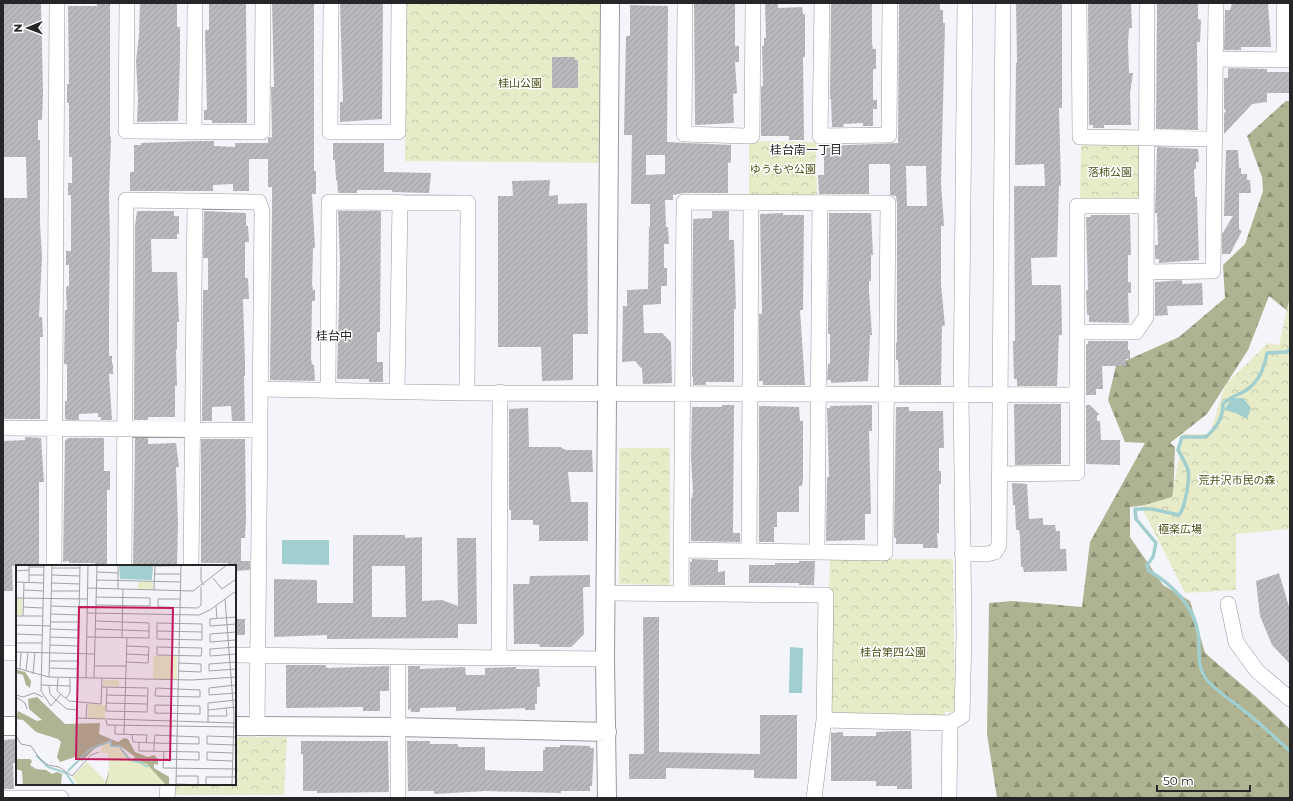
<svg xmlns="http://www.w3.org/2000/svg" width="1293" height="801" viewBox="0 0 1293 801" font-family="Montserrat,'Noto Sans JP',sans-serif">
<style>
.forest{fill:url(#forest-firs)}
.park{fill:url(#park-crowns)}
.water{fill:#a1cecf}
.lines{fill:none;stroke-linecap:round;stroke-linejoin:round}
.stream{stroke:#a1cecf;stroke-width:3.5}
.building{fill:url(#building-hatch);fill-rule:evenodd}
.minor-casing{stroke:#989a9e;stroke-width:16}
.tertiary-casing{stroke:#989a9e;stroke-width:20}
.minor{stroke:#fff;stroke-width:15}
.tertiary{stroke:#fff;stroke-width:18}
.labels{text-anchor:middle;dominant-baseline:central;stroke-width:3;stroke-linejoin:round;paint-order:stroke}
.park-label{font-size:11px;fill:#4e5118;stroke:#fff}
.neighbourhood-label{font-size:12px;fill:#262628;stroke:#fff}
.inset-river{fill:none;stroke:#a1cecf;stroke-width:2}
.inset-road{fill:none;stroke:#a1a2a6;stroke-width:1}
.view{fill:#c2185b;fill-opacity:0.15;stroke:#c2185b;stroke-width:2}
.inset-edge{fill:none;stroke:#262628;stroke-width:2}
</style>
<defs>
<pattern id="forest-firs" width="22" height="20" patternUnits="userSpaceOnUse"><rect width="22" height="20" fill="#b0b391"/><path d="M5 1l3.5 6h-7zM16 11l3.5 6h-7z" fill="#8f9176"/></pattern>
<pattern id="park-crowns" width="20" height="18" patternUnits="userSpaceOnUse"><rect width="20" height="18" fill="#e7ebc7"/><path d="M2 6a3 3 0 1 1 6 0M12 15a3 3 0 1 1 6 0" fill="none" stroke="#c6c9ab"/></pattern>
<pattern id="building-hatch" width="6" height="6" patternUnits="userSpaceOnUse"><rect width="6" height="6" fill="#b7b9bd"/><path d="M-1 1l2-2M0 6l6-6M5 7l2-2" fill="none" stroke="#9d9fa2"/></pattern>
</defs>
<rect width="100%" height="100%" fill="#f3f5fa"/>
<!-- forest -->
<path class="forest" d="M1286,101H1290V313L1269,296L1248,350L1207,414L1170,443L1175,447L1173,502L1130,507V537L1163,585L1190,601L1205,653L1255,696L1290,729V798H997L987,734L989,603L1012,601L1082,607L1090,542L1145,443L1125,442L1108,400L1116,365L1179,337L1225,298L1223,265L1245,244L1263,191L1262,177L1247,136Z"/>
<!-- park -->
<path class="park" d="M405,3H600V163L405,161Z
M749,141L816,142L817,198L749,197Z
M1081,144L1140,145L1141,198L1135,200L1080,199Z
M1290,296V529L1236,534V590L1185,593L1141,506L1172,497L1183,434H1210L1225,385L1268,343L1279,345Z
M619,448H670V585L619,584Z
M830,559H953L955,709L953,712H945V716L834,715L830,710L831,590L829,589Z
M235,737H287L284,795H172V784H235Z"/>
<!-- water -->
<path class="water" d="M1232,398H1243L1251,408L1247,419L1236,413L1224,410Z
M282,540H329V565L282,564Z
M790,647L803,648L802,693H789Z"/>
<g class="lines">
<!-- stream -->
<path class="stream" d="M1290,349L1287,352L1267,353C1264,369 1259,382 1245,391C1236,396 1231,396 1223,404C1223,418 1217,427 1206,437H1182L1178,450C1181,456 1186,463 1188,470C1190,479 1185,508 1179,515L1152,509H1135L1136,519L1156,543L1153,557L1147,565L1149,571C1172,584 1194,606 1198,633C1201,650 1195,665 1207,680C1216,691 1231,700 1242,709C1259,722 1274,737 1290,751"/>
</g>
<!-- building -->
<path class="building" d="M3,3H41L43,93L42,120H38V140H40V224L42,256L39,317H42L43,337H40V419H3V198H27L26,157H3Z
M97,3H110V137H111L109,195L110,240L109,316V356H112V364H113V374H109L112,420H101V417H98V413L79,414V420H69L65,419V401H67V364H64L65,310H67L66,289L67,286H69V265H66V251H71V195H68V183H72V157H69V103H67V84H69L68,6H97Z
M140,3H177V27H180V58L178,121L137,122L138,99L136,61L139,35Z
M209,3H246L247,123H212V120H204V110H207L205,30H209Z
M272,3H314V171H316V194H312L315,248H313V250L312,284L313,290H315V301H312L311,359L312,364L314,365L315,381L270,380L272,208V187H268V159H249V191H233V184L213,185V191H130V172H134V145H141V143L198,141H214V146L235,147V143H268V138L272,137L271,87H274Z
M383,3L382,119L340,122V102H343L340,4Z
M694,3H735V46H739V62H735L737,93L733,94L734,123L695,125Z
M765,3H778V8L802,7L803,14H805V57H803L804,140H789V136H761V86H763L762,46H764V38H766Z
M831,3H872V44L873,49H876V69H873V100H877V109H873V126H863V123L843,124L844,127H832L831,99H830Z
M899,3H940V10H943V23H945L941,183L944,226H941V284L945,326H942L941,385H899L898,360H896V342H897V203L896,196L890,195V164H869V194H819L818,175H824V146L898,143ZM906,166H926L927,206H907Z
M1016,3H1062V108H1059L1061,186H1059L1057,257L1031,258L1032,285H1061L1062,335H1059L1057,386H1017V379H1014L1013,341H1015L1014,186H1045L1044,164L1015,165L1016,63H1017Z
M1088,3H1131L1132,28H1129L1128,43L1129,73H1133L1130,93L1131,125H1104V128H1093V125H1089Z
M1157,3H1198V19L1201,20L1200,42H1197L1198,130L1156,129Z
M1232,3H1268L1271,47H1241V50H1224L1225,10H1230Z
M630,5L668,6L667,142L731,145V162L728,163V193H684L673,195V200H665L666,227H668L669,244H664V268H667V286H661V304L643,305L644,333H662L671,342L672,383L643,384L642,369L635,361L622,362L623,306H627V290L648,289L649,227H650V204H631L632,135H624L626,36H630ZM646,155H665V174L646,175Z
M552,57H575V60H578V88H552Z
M1228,68L1267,69V72H1290V93H1267V102L1252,104L1224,134V114L1226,111L1224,109V78H1228Z
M333,143H384V172L431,173L429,193L392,192V190H357V193H338L337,180H336L335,160H333Z
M1157,147L1198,149L1199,162H1196V169H1194L1195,197H1197L1199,260L1159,263V259H1155V245H1158L1157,213H1155Z
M1226,150H1238L1239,168H1241V174H1247V180H1250L1251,193H1239V229L1242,231L1230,254H1222V234L1233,216H1224Z
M550,180L549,196L558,195V204L587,203L588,334H573V380L542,381L541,347H498V196H513L512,181Z
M137,211H174V216H179V234H177V239H151L152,272H177L179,322H177V350H176L177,386H175V417H148V420H134L135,226Z
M204,211L246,213V226H248L249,242H245V278H248L249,299H243L245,361V376H244L245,421H232L231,406L212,407V421H202L203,290H208V258H203Z
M338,211H381L380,332H377V362H383V382H369V379H337L340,263Z
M712,211H729V240H734L736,309H734V382H706V385H693V377H692L693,219L712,218Z
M783,213V215H804L803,310H800L805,385H763V381H759V314H762L760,214Z
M829,213H871L873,255H871V281H869V291L872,335H870L868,381L831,383V380H827L828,364H830V334H828Z
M1091,215H1130L1131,255H1128V282H1131V293H1128L1129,323L1089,322V315H1087L1086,290H1088L1086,217H1091Z
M1182,280V284L1202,283L1203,305L1167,306L1168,315L1155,316V282Z
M1088,341H1128V350H1130V359H1126V366H1102L1103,389H1096V395H1086V344H1088Z
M1014,404H1061V464L1015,465Z
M722,405H734L733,533H740V542L691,541V498H692L693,492L691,458L692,407H722Z
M872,405V431H869L871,514H865V540L826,541L827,477H829L827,408H830V406Z
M1086,405H1090L1100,415H1097V421H1100L1101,440H1120V465L1086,464V414L1093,415L1086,414Z
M759,406L799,407L800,421H803V479L802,486H799V512H777V527H774V542H759Z
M896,407H909V411H943L944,448H939V471H941V484H939V533H937L938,548H923V544H896V538H894Z
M528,408L529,447H560L566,450H592L593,472H568L571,502H588V541H539V525H533V520H511V510H509V409Z
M25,437L41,438L44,482H39V566H12L13,591H3V441L25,440Z
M69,438H104V471H110V490H107V566H95V563H69V561L63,562L65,440Z
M135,438H148V444L176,443L179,467H176L178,523L177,566H133Z
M201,439H245L246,520L245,538H241V561H250V570L235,571V566H228V563H201Z
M1012,483L1027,484L1029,519L1043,518V525H1055L1056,531H1060V549H1066L1067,571L1024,572L1023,567H1021L1020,536L1019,530H1016L1015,505H1013Z
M353,535H405V538L422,537V601L442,600L458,606L457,538H476L477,624H458V638L327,639V635L274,637V579L317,580V603H353ZM372,566H405L406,617H372Z
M692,559L718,560V572L725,571V585H690V562H692Z
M799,561H815L814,585H799V583H749V565H775V563H799Z
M1279,573L1290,610V664L1272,645L1260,616L1256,581Z
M590,575V587H583L584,634L571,647H540L539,644H514L513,584H529L530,576Z
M643,617H659V752L760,754V715H797V779L754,778V770L666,768V779H629V754H644Z
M235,619H245V635H235Z
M286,665H326V668L389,666V691H380V711H363V707L286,708Z
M408,666H420V669L465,667L466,675H485V668L516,667V669H539L540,687H537V704H535V710H525V708L456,711V707L420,708V712H411V709L408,710Z
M898,731H911L912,789H897V786H876V781H831V733L843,732V736H876V732Z
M15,739L16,763H13L14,789H3V740Z
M301,741H388L389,792L317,793V791H303V754H301Z
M407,741H430V744H458V747H485V770L512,771H543V750H545V747H560V745L590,746V748H594L592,786H590V791H561V793L486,791L434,794V791H408Z"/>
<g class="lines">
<!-- minor casing -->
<g class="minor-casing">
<path id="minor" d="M127,3L126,131L262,132L263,3
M331,3L330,132H398L399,3
M685,3L684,134L746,136H752L753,3
M822,3L820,136L889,135L890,3
M1079,3L1080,137L1214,139
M1284,3V60
M1215,59L1290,60
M194,131L195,3
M1146,272L1213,271L1216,3
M1077,332H1136L1146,317L1147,3
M261,389L467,393L1076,395
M328,390L329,202L468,203L467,393
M397,391L400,202
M3,428L260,430
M1000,474L1077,473V206H1146
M749,551L751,204
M817,552L820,204
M962,554H987L995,552L999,545L1003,3
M54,566L57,3
M124,566L126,200L259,202L262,211L257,727
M191,566L195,201
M607,593L826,595L824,720L814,798
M681,593L684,202L888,203L885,553L682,550
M1228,604L1236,642L1257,671L1290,699
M3,653H17
M235,655L605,659
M499,658L500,392
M824,720L950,723L962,716L964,635L961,395L965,3
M3,798H61
M167,798L168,784
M398,798V657
M949,798L950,723"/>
</g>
<!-- tertiary casing -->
<g class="tertiary-casing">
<path id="tertiary" d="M3,726H17
M235,726L399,727L607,732
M607,798L605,659L610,3"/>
</g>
<!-- minor -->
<use href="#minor" class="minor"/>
<!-- tertiary -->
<use href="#tertiary" class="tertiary"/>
</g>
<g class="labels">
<!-- park labels -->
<g class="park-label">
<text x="520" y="83">桂山公園</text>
<text x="783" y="169">ゆうもや公園</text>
<text x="1110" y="172">落柿公園</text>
<text x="1237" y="480">荒井沢市民の森</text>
<text x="1180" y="529">極楽広場</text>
<text x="893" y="652">桂台第四公園</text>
</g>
<!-- neighbourhood labels -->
<g class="neighbourhood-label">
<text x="806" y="149">桂台南一丁目</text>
<text x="334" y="335">桂台中</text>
</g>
</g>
<!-- overview -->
<g transform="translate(16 565)">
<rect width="220" height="220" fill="#f3f5fa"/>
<path d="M1,105L9,107L15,116L14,123L10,120L7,110L0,108ZM21,132L49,159L84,158L83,169L102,177L108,173L112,174L119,187L132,192L138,190L142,194V200L138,199V203L153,212V220L89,219L93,206V189L116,196L119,192L103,180H95V175L78,184L66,196L59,192L44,197L41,192L45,177L42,174L20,167L7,155L0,154L2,146L21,156L26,155L13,144L12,134ZM0,194H14L16,196L14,200L20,204L30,205L36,209L41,207L46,209L45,220H7L6,206L0,204Z" fill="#b0b391"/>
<path d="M71,197L89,215L88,220H62L56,212Z" fill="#e7ebc7"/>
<path d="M122,17H137V24H122ZM0,34H6V50H0ZM137,91H161V114H137ZM87,115H103V121H87ZM72,139L90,140L89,154H72ZM95,176L96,180L103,182L104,185L109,187L114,193L131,199L150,220H90L93,208L92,188H85V182Z" fill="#e7ebc7"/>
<path d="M103,0H137L136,15L104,14Z" fill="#a1cecf"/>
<path class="inset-river" d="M20,190L32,202L50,208L58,220M52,206L74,184L95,176V181H103L114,195L123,197L132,202"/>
<path class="inset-road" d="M28,0L25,126L35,141L45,129M64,0L61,153L220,158M102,0V24M165,0L160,219L190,220M139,1L200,0M13,2H28M185,2V16L188,20M36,3H64M0,6L13,5M81,7L102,8M138,9H165M13,10H28M36,10L64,11M197,13L206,24L220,14M81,15L165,17M0,17L28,18M13,17V0M36,18L64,19M72,23L177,26L211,0M8,25L28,26M138,25L139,0M36,26H63M0,33L72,34M164,34H142V42L182,43L185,40V22M209,34L218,150L216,220M80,40L134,41V33L80,32M35,41L63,42M200,41L201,54M7,42L27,43M71,48L183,50L194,45L220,26M35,49L63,50M0,51H27M7,51L8,17M220,52L194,54V61L220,59M35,57H63M141,58L186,59V75L141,74ZM0,60L35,61M35,64L62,65M79,64L133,66M141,66L186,67M220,67L194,69V77L220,75M0,69L26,70M34,72L62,73M71,72L133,73V58L80,56M106,73L107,24M0,78H26M34,80L62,81M141,82L186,83L185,91L141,90ZM220,82L194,84V91L220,89M0,87L79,89M110,89L132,90M34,96H62M110,97L132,98L133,82L110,81M220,97L193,99V106L220,104M79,101H110M0,103L33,112L176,115L220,112M34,103L61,104M4,104L5,87M10,106L12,87M162,106L185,107V99L163,98M17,109L19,87M33,112L36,0M42,113L41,126L53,136L85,139L86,113M70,113L72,0M78,113L81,0M25,120L54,121M33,120L34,129L40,135L51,144L61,145M220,120L193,123V130L220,128M86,122L132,123L131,147L90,146L91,122M140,123L184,125V132L139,131ZM0,130L7,132L18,128L27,132M91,130L131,131M0,132L9,138L11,144M50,133L54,128V113M90,138L131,139M139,140L184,141V149L139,148ZM192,145L220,142M192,151H211L210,143M70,154L71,139M90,155L91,160L220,162M192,158V138L220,135M99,160V169L131,170L130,178M108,169L111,73M116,169L117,177L138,178L183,179V172L139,170L138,178V186M0,171L5,179L15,181L24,194L32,200L43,202L56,211L75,190L83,187M220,172L191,171V179L220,180M123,178V186L183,187V195L147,194M148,186L147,203L220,204M216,196L191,195V187L217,188M160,211H182V219M190,220V212H220"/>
<path class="view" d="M63,42L157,43L154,195L60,194Z"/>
<rect width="220" height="220" class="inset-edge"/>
</g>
<!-- border -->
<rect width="1293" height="801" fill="none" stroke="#262628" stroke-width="8"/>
<!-- north arrow -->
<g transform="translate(28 28) rotate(269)" stroke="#ffffff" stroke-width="3" paint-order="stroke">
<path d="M0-3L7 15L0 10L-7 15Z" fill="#262628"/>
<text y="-6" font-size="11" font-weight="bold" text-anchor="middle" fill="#262628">N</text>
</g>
<!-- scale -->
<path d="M1157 785v6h93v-6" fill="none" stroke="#262628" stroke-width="2"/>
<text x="1163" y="785" font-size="12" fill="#262628" stroke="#ffffff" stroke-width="3" paint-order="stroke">50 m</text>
</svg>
